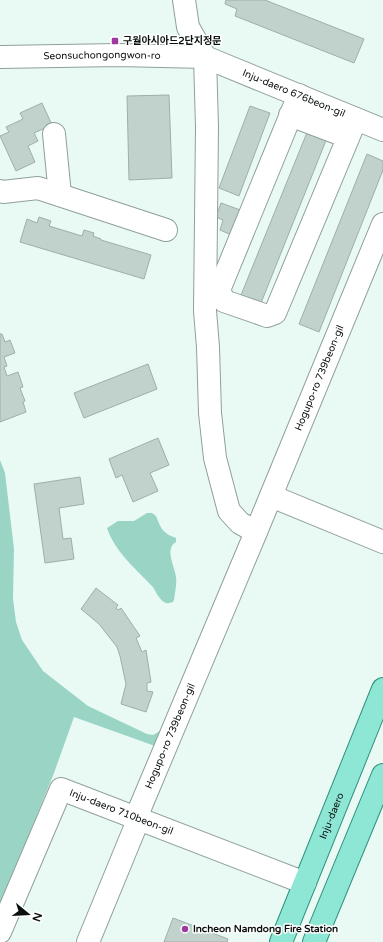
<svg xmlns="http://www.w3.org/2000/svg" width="383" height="942" viewBox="0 0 383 942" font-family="'Varela Round','Noto Sans KR',sans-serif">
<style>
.green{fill:#9ad4c5}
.building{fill:#c1d2cd;stroke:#9eaeaa}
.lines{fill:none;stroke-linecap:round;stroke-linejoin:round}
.minor-casing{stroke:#909f9b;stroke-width:24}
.major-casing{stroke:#2e907c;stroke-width:24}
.minor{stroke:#fff;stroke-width:22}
.major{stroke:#8ee6d4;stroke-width:22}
.poi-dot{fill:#9d3aa0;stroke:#fff;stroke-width:1.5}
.labels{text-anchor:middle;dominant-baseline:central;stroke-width:3;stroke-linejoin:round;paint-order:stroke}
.poi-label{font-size:10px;font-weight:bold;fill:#0a100e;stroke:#fff;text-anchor:start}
.street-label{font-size:10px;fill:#0a100e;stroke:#fff}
</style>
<rect width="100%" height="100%" fill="#e9faf5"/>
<!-- green -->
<path class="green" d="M0,460L5,473L14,549L13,599L16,622L22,640L43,671L88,706L147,734L153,735L162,730L155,746L74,717L54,773L0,906Z
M147,513H152L156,516C161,528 162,533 176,538V542C164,549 175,567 176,577C177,584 175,592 174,600L173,602C170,603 167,604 164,602C159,599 156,592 153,587C136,569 115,552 107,528L118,521H134Z"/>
<!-- building -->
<path class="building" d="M226,0H265L364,39L354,63L235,16L237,9L225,4Z
M169,95L172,178L129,180L127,96Z
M42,103L52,125L34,133L38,141L28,146L35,162L16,171L0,136L9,132L6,127L23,119L20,113Z
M250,106L270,113L239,196L219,188Z
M308,130L327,138L259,308L239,300Z
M367,154L383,161V170L319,332L299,324Z
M221,203L243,211L234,236L220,230L223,220L216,217Z
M39,217L51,221L49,226L82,236L84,230L94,233L93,236L101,239V240L151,255L144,279L20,242L27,219L37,223Z
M0,334H2L5,342L10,340L15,353L4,357L7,366L4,367L7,376L18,372L23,387L20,388L25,401L23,402L26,412L0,422Z
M148,364L157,389L84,418L74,393Z
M158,438L169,465L150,473L158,491L133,502L122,475L116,478L109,459Z
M80,477L84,504L59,508L63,539L71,538L74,559L45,563L34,484Z
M96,588L118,605L116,608L118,610L121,608L140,636L136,638L142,652L146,650L151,682L147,683V691L153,692L146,712L121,704L126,684L120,656L117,647L99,624L81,609Z
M173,918L228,939L227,942H164Z"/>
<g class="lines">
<!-- minor casing -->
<g class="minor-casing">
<g id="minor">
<path d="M184,0L188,27L205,57L207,127L205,311L208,347L210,413L215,458L229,511L240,523L256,532"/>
<path id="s1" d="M0,57L118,55L205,57L383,130"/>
<path d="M299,95L219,290L224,301L267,316L275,313L356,119"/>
<path d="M290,115L348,137"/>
<path d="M54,134L60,195"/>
<path d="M0,191L3,192L38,188L166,230"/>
<path d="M271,496L383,542"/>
<path id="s2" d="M0,932L61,789L305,883"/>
<path id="s3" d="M88,942L139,818L140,808L256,532L383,224"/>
</g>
</g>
<!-- major casing -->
<g class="major-casing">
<g id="major">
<path id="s4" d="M281,942L383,689"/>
<path d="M314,942L383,775"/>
</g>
</g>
<!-- minor -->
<use href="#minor" class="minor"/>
<!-- major -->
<use href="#major" class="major"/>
</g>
<!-- markers -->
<g class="poi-dot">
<rect x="111" y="37" width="8" height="8" rx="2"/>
<circle cx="185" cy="929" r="4"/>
</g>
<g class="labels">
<!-- poi labels -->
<g class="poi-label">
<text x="123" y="41">구월아시아드2단지정문</text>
<text x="193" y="929">Incheon Namdong Fire Station</text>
</g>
<!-- street labels -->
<g class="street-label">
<text stroke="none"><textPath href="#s1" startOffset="102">Seonsuchongongwon-ro</textPath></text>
<text stroke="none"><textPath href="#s1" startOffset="301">Inju-daero 676beon-gil</textPath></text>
<text stroke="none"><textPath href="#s3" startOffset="610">Hogupo-ro 739beon-gil</textPath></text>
<text stroke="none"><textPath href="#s3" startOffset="222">Hogupo-ro 739beon-gil</textPath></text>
<text stroke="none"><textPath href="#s2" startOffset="220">Inju-daero 710beon-gil</textPath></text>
<text stroke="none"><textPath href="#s4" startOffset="136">Inju-daero</textPath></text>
</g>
</g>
<!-- north arrow -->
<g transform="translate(28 914) rotate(108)" stroke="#ffffff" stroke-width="3" paint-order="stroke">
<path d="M0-3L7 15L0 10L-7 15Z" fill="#0a100e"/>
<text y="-6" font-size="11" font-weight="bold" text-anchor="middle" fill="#0a100e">N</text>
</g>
</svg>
